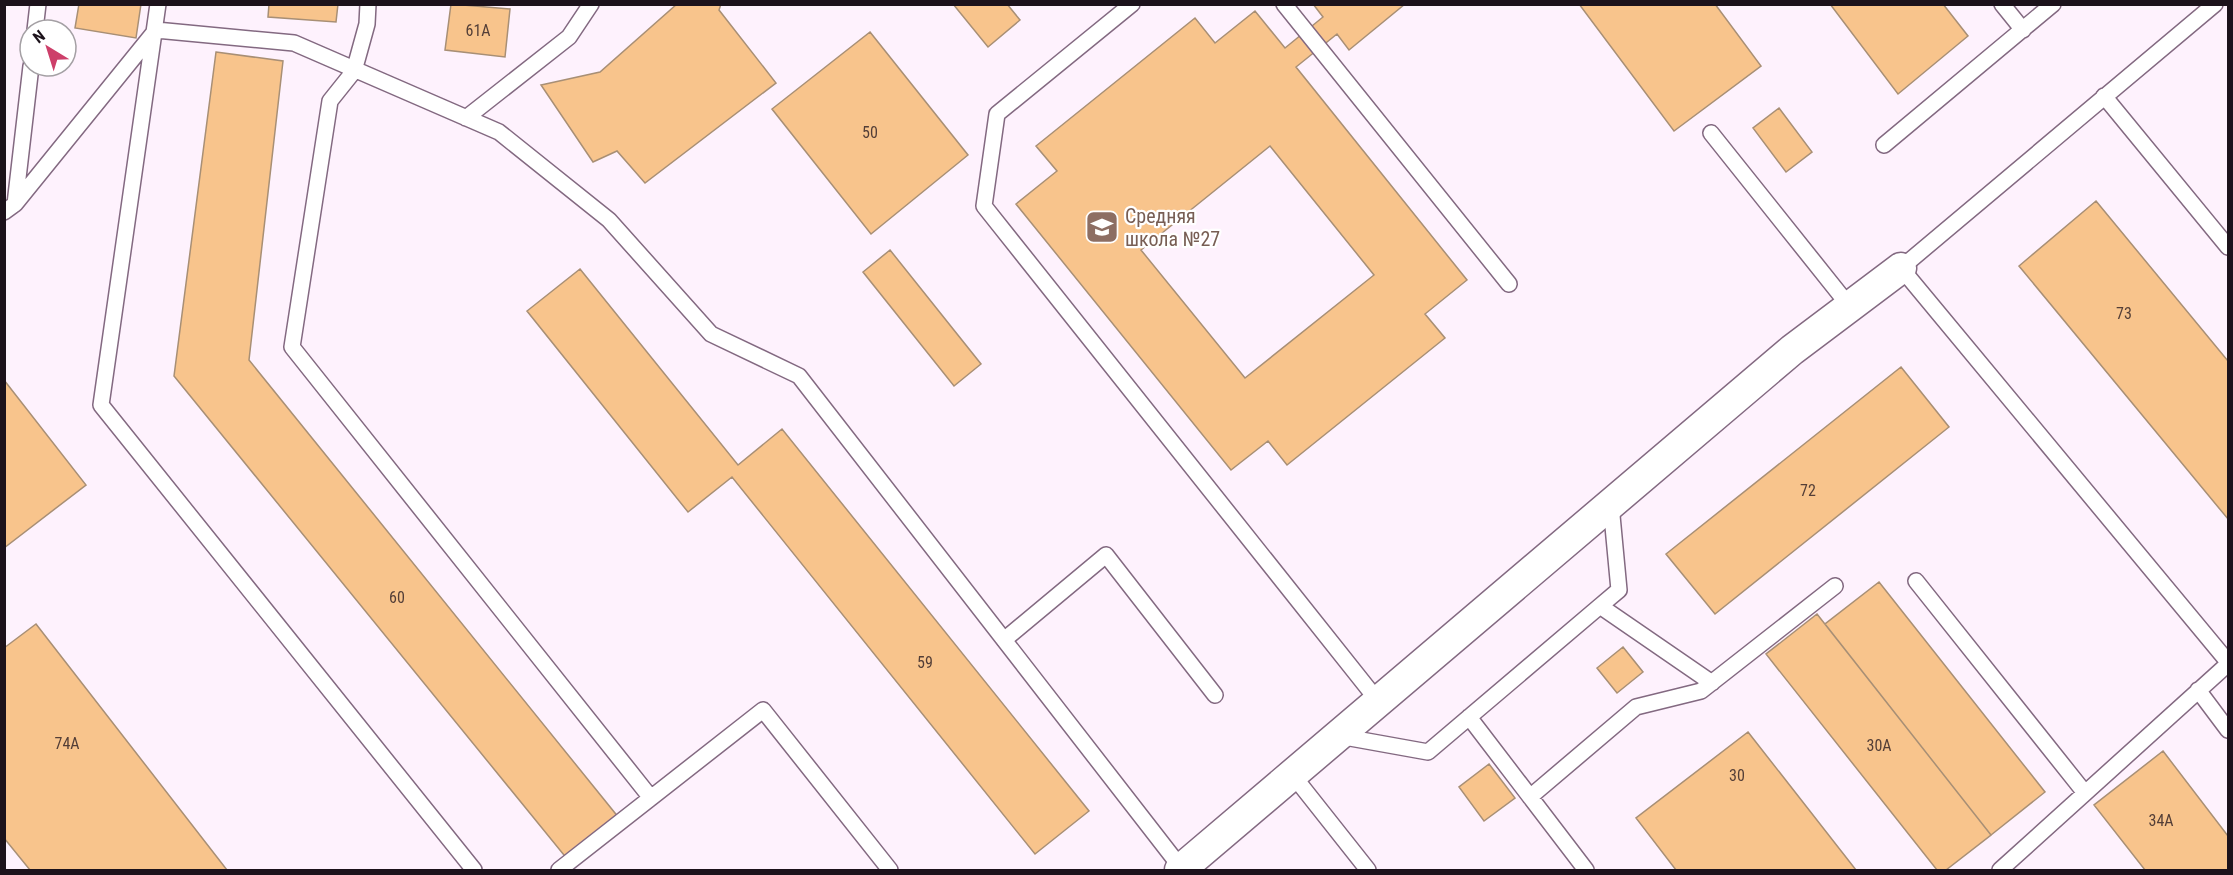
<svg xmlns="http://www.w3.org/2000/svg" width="2233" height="875" viewBox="0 0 2233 875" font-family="'Roboto Condensed',sans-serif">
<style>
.building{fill:#f8c48c;stroke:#a88f75;stroke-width:1.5;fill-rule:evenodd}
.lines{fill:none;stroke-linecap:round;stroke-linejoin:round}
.service-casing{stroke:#836981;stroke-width:18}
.minor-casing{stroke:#836981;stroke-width:33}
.service{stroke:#fff;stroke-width:15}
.minor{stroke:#fff;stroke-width:30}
.labels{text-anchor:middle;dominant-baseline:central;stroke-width:4.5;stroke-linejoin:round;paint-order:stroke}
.number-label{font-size:16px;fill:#533e37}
.education-label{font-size:20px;fill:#785e54;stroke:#fff;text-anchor:start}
</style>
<rect width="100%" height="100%" fill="#fef2fd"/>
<!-- building -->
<path class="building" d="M79,4H141L136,38L75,28Z
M269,4H338L336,22L268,17Z
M451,4L510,9L505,57L445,50Z
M677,4H721L719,10L776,83L645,183L617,151L593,162L541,85L600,72Z
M953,4H1007L1020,20L988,47Z
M1313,4H1405L1349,50L1337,34L1296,67L1467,280L1425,314L1445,338L1287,465L1268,441L1231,470L1016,204L1057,171L1036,146L1195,18L1215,43L1255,11L1285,48L1323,17ZM1270,146L1374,275L1245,378L1141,250Z
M1579,4H1715L1761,66L1674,131Z
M1830,4H1943L1968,36L1898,94Z
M870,32L968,155L871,234L772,109Z
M216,52L283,61L249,360L619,818L568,860L174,376Z
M1779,108L1812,152L1786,172L1753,128Z
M2096,201L2228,361V519L2019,266Z
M890,250L981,364L954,386L863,272Z
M580,269L738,465L782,429L1089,811L1035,854L732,477L688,512L527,311Z
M1901,367L1949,427L1715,614L1666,554Z
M4,380L86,485L4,548Z
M1879,582L2045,792L1991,835L1825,624Z
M1817,614L1991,835L1946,870H1937L1766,654Z
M36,624L227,870H30L4,838V648Z
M1623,647L1643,672L1617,693L1597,668Z
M1748,732L1856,870H1676L1636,818Z
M2163,751L2228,836V870H2145L2094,805Z
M1489,764L1515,798L1484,821L1459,787Z"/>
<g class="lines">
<!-- service casing -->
<g class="service-casing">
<path id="service" d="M158,4L101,405L474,870
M368,4L367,24L354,71L330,101L292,347L651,798
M1132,4L997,114L984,206L1378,701
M1284,4L1509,284
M2002,4L2023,30
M2215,4L1901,268L2228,662
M35,30L38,4
M2104,96L2228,247
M466,118L569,37L591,4
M1711,133L1850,307
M1884,145L2053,4
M15,204L156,30L294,43L499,132L609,220L711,334L799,376L1182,869
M4,212L15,204L31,66
M1916,581L2085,793
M1600,606L1712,683
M1004,640L1106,555L1215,695
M2198,690L2228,730
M1469,717L1586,870
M1339,736L1428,752L1600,606L1619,590L1611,505
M1292,774L1368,870
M1530,797L1636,707L1701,691L1835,586
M559,870L763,710L890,870
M2000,870L2228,664"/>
</g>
<!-- minor casing -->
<g class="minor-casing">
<path id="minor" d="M1180,870L1792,350L1901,268"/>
</g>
<!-- service -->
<use href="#service" class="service"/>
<!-- minor -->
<use href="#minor" class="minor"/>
</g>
<!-- icons -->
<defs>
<g id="school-square" transform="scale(1.725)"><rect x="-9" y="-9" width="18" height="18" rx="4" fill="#8d6e63" stroke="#fff"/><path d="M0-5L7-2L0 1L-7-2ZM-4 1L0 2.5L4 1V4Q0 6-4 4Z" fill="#fff"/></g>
</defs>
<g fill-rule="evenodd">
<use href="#school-square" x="1102" y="227"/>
</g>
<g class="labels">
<!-- number labels -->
<g class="number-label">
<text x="478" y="30">61А</text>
<text x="870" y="132">50</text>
<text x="2124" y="313">73</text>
<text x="1808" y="490">72</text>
<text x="397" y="597">60</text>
<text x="925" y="662">59</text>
<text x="67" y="743">74А</text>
<text x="1879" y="745">30А</text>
<text x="1737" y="775">30</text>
<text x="2161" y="820">34А</text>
</g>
<!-- education labels -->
<g class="education-label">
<text x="1125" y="216">Средняя<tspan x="1125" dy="23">школа №27</tspan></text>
</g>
</g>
<!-- border -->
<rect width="2233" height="875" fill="none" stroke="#1c121b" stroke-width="12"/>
<!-- north arrow -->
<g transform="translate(48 48) rotate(322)"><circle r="28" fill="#ffffff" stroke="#a4a0a4" stroke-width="1.5"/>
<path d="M0-4.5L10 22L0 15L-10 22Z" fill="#cd3f6a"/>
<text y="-9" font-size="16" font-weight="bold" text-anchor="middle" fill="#1c121b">N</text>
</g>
</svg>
